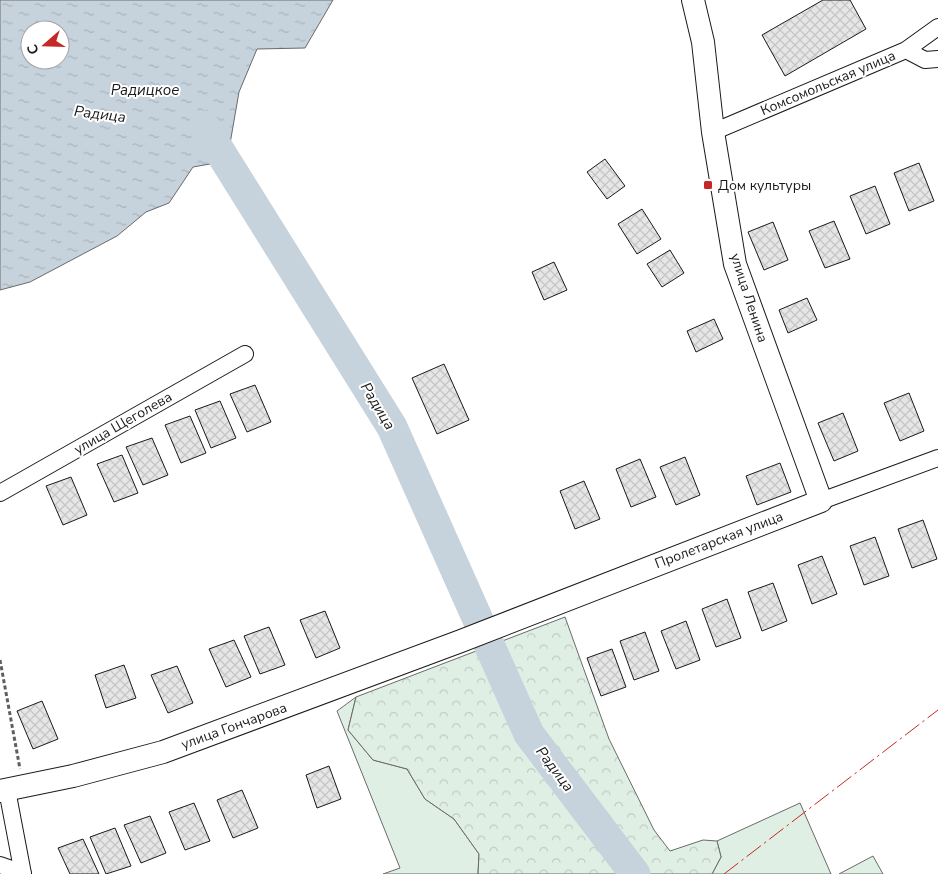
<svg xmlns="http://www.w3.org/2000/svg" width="938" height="874" viewBox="0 0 938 874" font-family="'Nunito Sans',sans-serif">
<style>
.green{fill:#e0efe3;stroke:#6a6a6a}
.forest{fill:url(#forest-crowns);stroke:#6a6a6a}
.water{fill:url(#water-ripples);stroke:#6a6a6a;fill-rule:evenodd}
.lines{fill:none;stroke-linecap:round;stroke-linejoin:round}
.river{stroke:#c6d2dc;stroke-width:31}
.building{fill:url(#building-cross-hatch);stroke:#1a1a1a}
.street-casing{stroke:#1a1a1a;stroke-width:18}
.secondary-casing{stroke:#1a1a1a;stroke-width:24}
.path{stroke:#5f5f5f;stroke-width:3;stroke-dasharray:4 2.5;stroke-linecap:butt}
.street{stroke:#fff;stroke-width:16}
.secondary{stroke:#fff;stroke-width:22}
.power{stroke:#c62828;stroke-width:1;stroke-dasharray:18 4 2.5 4;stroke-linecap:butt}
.poi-dot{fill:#c62828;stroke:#fff;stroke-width:2}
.labels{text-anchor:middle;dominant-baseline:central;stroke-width:4;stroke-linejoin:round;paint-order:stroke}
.street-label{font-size:14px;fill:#1a1a1a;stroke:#fff}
.poi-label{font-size:14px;fill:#1a1a1a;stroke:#fff;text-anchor:start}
.water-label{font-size:15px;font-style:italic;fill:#1a1a1a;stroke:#fff}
</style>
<defs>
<pattern id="forest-crowns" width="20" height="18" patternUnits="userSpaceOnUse" patternTransform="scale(1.25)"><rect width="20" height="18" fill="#e0efe3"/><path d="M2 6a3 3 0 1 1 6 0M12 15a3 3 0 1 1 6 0" fill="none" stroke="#c0ccc2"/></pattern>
<pattern id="water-ripples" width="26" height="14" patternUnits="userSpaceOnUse" patternTransform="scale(1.25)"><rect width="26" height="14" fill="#c6d2dc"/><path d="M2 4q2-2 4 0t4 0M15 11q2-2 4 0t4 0" fill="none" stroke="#aab4bc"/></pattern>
<pattern id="building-cross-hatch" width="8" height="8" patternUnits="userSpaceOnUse" patternTransform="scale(1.25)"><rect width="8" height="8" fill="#e6e6e6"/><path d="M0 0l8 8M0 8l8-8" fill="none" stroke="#c5c5c5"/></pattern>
</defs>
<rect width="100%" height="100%" fill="#fff"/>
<!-- green -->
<path class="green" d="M356,697L348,730L373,760L407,769L425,799L454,819L479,854L478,874H383L400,868L337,711Z
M800,803L831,874H712L721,857L717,841Z
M873,856L883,874H839Z"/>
<!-- forest -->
<path class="forest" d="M565,617L609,739L654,830L670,851L703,840L717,841L721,857L712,874H478L479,854L454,819L425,799L407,769L373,760L348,730L356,697Z"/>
<!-- water -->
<path class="water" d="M0,0H333L305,48L257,49L239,92L227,161L193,167L169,203L146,212L117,236L30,282L0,290ZM30,30H60V60H30Z"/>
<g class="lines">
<!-- river -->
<path class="river" d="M204,126L392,427L529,734L635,874"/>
</g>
<!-- building -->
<path class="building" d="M823,0H850L866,29L785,76L762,35Z
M605,159L625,186L607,199L587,172Z
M919,163L934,201L909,211L894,173Z
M875,186L890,224L866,234L850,196Z
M642,209L661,239L637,254L618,224Z
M834,221L850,259L825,268L809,231Z
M773,222L788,260L764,270L748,232Z
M670,250L684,273L662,287L647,264Z
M554,262L567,290L544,300L532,272Z
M807,298L817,320L788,333L779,310Z
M714,319L723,339L696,352L687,331Z
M444,364L469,420L437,434L412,378Z
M255,385L271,422L247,432L230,394Z
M909,393L924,431L900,441L884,403Z
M220,401L236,438L211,448L195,410Z
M843,413L858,451L834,461L818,423Z
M190,416L206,453L181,463L165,425Z
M152,438L168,475L143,485L126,447Z
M122,455L138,493L114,502L97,464Z
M685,457L700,495L676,505L660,467Z
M640,459L656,497L631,507L616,469Z
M780,463L791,492L757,505L746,476Z
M71,477L87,515L63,525L46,486Z
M584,481L600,519L575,529L560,491Z
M923,520L937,559L912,568L898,529Z
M875,537L889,576L864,585L850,546Z
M822,556L837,594L812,604L798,565Z
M773,583L787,621L762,631L748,592Z
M727,599L741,638L716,647L702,609Z
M325,611L340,648L316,658L300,620Z
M686,621L700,660L676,669L661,631Z
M269,627L285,665L260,674L244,636Z
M645,632L659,671L634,680L620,641Z
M234,640L251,677L226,687L209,649Z
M612,649L626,687L601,696L587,658Z
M124,665L136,698L106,708L95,675Z
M177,666L193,703L168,713L151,675Z
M42,701L58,739L33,749L17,711Z
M329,766L341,799L317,808L306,775Z
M242,790L258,828L233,838L217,800Z
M194,803L210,841L185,850L169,812Z
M150,816L166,853L141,863L124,825Z
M115,828L131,866L106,874L90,837Z
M83,839L99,874H70L58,848Z"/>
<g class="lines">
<!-- street casing -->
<g class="street-casing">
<path id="street" d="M906,50L925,60L938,59
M713,132L906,50L938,27
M0,493L245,354
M821,501L938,458
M7,790L23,874
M0,865L23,873"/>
</g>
<!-- secondary casing -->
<g class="secondary-casing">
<path id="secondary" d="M0,791L73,776L163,752L461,641L821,501L735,264L713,132L703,42L693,0"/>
</g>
<!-- path -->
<path class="path" d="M0,660L20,769"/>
<!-- street -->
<use href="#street" class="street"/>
<!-- secondary -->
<use href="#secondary" class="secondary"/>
<!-- power -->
<path class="power" d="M724,874L938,710"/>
</g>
<!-- markers -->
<rect class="poi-dot" x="703" y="180" width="10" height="10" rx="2.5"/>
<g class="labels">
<!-- street labels -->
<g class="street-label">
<text transform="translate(828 83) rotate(-23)">Комсомольская улица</text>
<text transform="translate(749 298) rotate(72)">улица Ленина</text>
<text transform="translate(123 423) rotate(-30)">улица Щеголева</text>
<text transform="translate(719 540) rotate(-21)">Пролетарская улица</text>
<text transform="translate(234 726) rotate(-20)">улица Гончарова</text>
</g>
<!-- poi labels -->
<g class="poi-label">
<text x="718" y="185">Дом культуры</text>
</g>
<!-- water labels -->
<g class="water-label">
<text x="145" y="90">Радицкое</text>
<text transform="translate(100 114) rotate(7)">Радица</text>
<text transform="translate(378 406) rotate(59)">Радица</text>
<text transform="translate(555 769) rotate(53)">Радица</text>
</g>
</g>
<!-- north arrow -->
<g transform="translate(45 45) rotate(250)"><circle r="24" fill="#ffffff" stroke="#a3a3a3"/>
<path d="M0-4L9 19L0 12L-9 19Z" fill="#c62828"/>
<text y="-8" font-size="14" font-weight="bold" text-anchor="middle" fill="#1a1a1a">С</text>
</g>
</svg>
